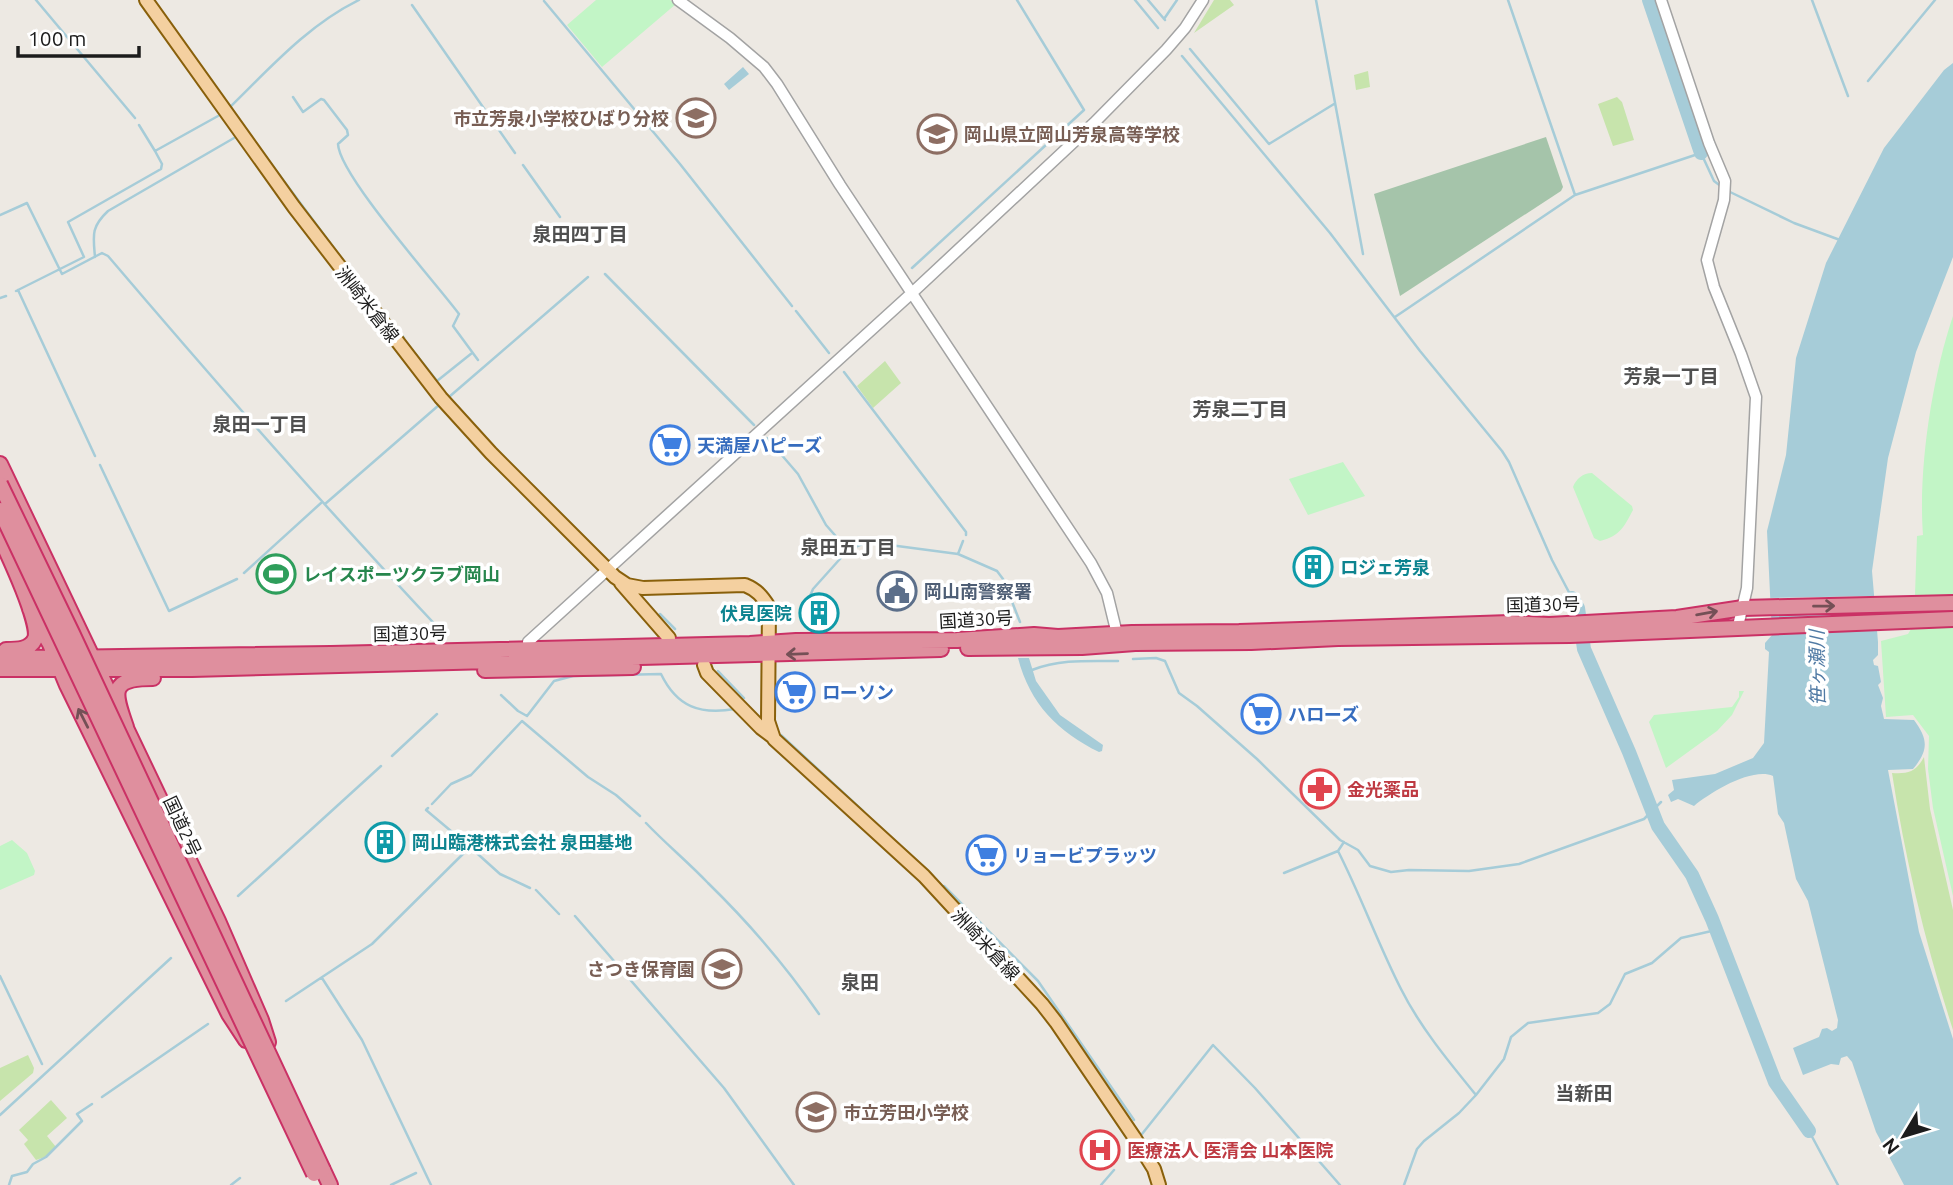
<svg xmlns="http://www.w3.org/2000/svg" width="1953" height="1185" viewBox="0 0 1953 1185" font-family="Ubuntu,'Noto Sans JP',sans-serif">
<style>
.grass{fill:#c7e4ac}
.cemetery{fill:#a5c4aa}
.park{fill:#c2f5c6}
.water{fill:#a6ccd8}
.pier{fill:#ede9e3}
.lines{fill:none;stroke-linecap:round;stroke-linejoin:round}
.stream{stroke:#a6ccd8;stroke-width:2.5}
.river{stroke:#a6ccd8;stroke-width:14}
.minor-casing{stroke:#a3a3a3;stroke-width:13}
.major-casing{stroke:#89600b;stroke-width:16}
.highway-casing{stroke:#ca3165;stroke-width:18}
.minor{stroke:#fff;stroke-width:10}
.major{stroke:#f4d0a0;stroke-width:12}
.highway{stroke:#df8f9e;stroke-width:14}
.highway-bridge-casing{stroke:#ca3165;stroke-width:18;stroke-linecap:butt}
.highway-bridge{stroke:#df8f9e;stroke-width:14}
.oneway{stroke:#745056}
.labels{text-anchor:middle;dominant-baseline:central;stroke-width:7;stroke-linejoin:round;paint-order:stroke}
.education-label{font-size:18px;font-weight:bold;fill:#785e54;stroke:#fff;text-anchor:end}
.street-label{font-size:18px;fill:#1c1c1c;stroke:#fff}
.shop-label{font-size:18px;font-weight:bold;fill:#366cbe;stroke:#fff;text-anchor:start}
.culture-label{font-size:18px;font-weight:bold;fill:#0d838f;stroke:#fff;text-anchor:start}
.leisure-label{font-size:18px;font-weight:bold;fill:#27864d;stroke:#fff;text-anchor:start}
.service-label{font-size:18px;font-weight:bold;fill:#4e5e75;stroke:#fff;text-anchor:start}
.health-label{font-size:18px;font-weight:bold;fill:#be3a42;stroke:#fff;text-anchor:start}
.neighbourhood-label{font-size:19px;font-weight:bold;fill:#4f4f4f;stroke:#fff}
.water-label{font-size:19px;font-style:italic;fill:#507aa4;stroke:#fff}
</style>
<rect width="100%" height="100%" fill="#ede9e3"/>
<!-- grass -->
<path class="grass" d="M1214,0H1230L1234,5L1194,33Z
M1368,71L1370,87L1356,90L1354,75Z
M1617,97L1622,102L1634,140L1613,146L1598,104Z
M885,361L901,383L873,408L857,386Z
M1924,757L1930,809L1953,910V1030C1926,946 1905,859 1892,773C1908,774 1916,772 1924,757Z
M28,1055L34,1068L33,1073L0,1101V1068Z
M51,1100L67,1118L47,1136L56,1147L45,1157L36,1160L24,1144L28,1140L19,1130Z"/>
<!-- cemetery -->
<path class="cemetery" d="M1546,137L1563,187L1561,191L1400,296L1374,194Z"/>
<!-- park -->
<path class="park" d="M596,0H670L676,4L602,67L567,25Z
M1953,316V896L1933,808L1928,769L1929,736L1913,715L1886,717L1881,641L1908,634L1914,624L1917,536L1923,535C1918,469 1932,378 1953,316Z
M1343,462L1365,496L1308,515L1289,479Z
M1592,473L1632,506L1633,510C1624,527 1620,536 1600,541L1594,538L1573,487C1576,479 1583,473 1592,473Z
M1739,691H1744L1732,715L1717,731L1666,768L1649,722L1654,715L1732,707L1739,697Z
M12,840L27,853L35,871L34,875L0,890V846Z"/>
<!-- water -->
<path class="water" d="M1953,63V257L1916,352L1888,458L1872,571L1878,642V655L1873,660L1874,665L1878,666L1881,682L1878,685L1883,698L1881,706L1884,719L1914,720C1928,739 1929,750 1913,769L1888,770L1919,932L1953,1039V1185H1904L1876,1132L1852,1062L1847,1056L1841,1058L1839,1065L1831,1064L1803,1075L1793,1048L1819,1037L1822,1029L1827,1028L1832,1031L1837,1028L1838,1020L1808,901L1796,879L1784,823L1778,814L1773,776C1752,767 1711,792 1694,806L1678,799L1671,802L1668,795L1674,790L1672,780L1715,774L1753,758L1764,743L1769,652L1765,649V643L1772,635L1767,531L1786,455L1796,358L1826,263L1884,148L1944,70Z
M743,67L749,74L729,90L724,84Z
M1018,658H1029L1036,681L1060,715L1103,745L1102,751L1099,752C1058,732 1030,704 1018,658Z"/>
<!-- pier -->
<path class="pier" d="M1878,596L1879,609L1767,612L1766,598Z"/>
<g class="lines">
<!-- stream -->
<path class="stream" d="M36,0L135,118
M1135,0L1158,28
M1148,0L1165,20
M1316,0L1363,254
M1508,0L1575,195
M1812,0L1848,96
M544,1L680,164L792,306
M412,5L515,153
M1164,19L1177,0
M1190,49L1269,144L1334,104
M1182,56L1330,233L1420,351L1502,451L1509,462L1552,560L1572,598
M1868,81L1935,0
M293,97L303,112L321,99L324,100L347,130L348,135L338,144C339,175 436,283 459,314L453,326L478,360
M230,107C270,68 308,25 359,0
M139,125L155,151
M266,157L348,267
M523,165L560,217
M1728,191L1794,223L1840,240
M0,215L27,203L60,270
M95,257C93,235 91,227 108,211L234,138
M912,268L1084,110L1017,0
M60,270L62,274L102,253L108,256C217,384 328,511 444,634
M605,274L754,425
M354,275L375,302
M18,290L95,456
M16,291L84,257L68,222L161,169L162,164L155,151L218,116
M0,298L6,296
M380,308L404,338
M796,311L829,353
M1395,317L1575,195L1701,153L1714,181L1722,187
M410,347L437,381L472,353
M844,372L966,532V535
M449,397L588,277
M767,438L798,474L826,525L848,550
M100,465L169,611L237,579
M325,504L439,405
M958,554L963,541
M244,573L321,503
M660,614L675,629
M808,626L810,596L813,589L848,550L867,542L958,554L997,571L1003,579L1020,622
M1133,659L1156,658L1165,661L1179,693L1197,706L1257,759L1340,840L1358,850L1370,866L1391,872L1409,870L1469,871L1519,864L1644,819L1661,802
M1032,670C1060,659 1088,661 1118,661
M718,671L744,698
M501,695L518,711L527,716L554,681L573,676L661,674C677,707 700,715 735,709
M781,735L863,811
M392,756L437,714
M432,804L451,784L471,775L522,721L588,777L616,795L640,816
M646,823C666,844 688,862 708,883C749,923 786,966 819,1014
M1344,842L1338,851C1361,896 1378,944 1401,989C1420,1027 1449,1062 1476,1095
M470,847L500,874L530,888
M1284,873L1338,851
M944,886L1038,981L1134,1120
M536,890L559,914
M238,896L381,766
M575,916L724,1088L794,1185
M0,976L42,1064
M322,978L362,1040L431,1185
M286,1001L372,944L470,847L426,810L428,808
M102,1097L208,1024
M0,1115L171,958
M1809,1131L1838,1185
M1142,1134L1213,1045L1255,1088L1340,1185
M9,1185L12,1176L27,1172L33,1164L46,1157L82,1121L77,1114L92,1104
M231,1185L240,1178
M391,1185L416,1173
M1101,1185L1114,1170
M1404,1185L1417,1149L1424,1141L1459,1113L1476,1095L1504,1059L1511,1037L1528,1023L1598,1013L1610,1004L1625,974L1652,963L1681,938L1716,930"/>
<!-- river -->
<path class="river" d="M1649,0L1701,153
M1572,598L1578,608L1584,649L1629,752L1658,826L1692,875L1712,919L1775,1082L1809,1131"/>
<!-- minor casing -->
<g class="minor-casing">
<path id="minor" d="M678,0L730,38L764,67L777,84L840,185L1091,563L1107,593L1117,634
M1661,0L1709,143L1725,181L1724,200L1707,260L1714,287L1741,354L1756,397L1747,588L1738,626
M528,642L913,292L1094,123L1166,50L1185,28L1203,0"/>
</g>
<!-- major casing -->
<g class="major-casing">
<path id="major" d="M146,0L294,207L441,398L491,453L615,577L627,585L643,588L745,585C757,590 762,596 769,607L768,721L774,739L924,876L1042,1004L1056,1022L1134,1137L1154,1169L1159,1185
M621,583L669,638
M704,665L707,673L761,728L773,737"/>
</g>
<!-- highway casing -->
<g class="highway-casing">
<path id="highway" d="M0,464L218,921L261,1020L268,1042
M0,537C8,554 41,624 35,639C30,650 17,650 6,650
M30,609L50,644L67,685L229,1014L246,1040
M968,648L1082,647L1135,643L1251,642L1338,638L1570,635L1953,619
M0,657L56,658L331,654L750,644L796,641L957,640L1034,635L1058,637L1132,633L1239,632L1510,623L1549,625L1677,618L1743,608L1953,603
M0,669H192L941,649
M485,670L633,667
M126,727C114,693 108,678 153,678
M323,1170L330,1185"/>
</g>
<!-- minor -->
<use href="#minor" class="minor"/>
<!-- major -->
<use href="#major" class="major"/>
<!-- highway -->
<use href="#highway" class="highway"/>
<!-- highway-bridge casing -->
<g class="highway-bridge-casing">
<path id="highway-bridge" d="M0,484L72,633L323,1170
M0,510L314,1174"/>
</g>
<!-- highway-bridge -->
<use href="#highway-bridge" class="highway-bridge"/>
</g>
<!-- one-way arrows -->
<defs><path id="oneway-shaft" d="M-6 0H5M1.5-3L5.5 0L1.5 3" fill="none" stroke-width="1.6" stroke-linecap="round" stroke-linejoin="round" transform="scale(1.75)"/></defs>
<g class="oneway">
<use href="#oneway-shaft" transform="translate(1824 606) rotate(-1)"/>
<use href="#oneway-shaft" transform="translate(1707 613) rotate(-10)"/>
<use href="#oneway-shaft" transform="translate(797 654) rotate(178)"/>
<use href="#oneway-shaft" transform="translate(83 718) rotate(-117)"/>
</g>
<!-- icons -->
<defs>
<g id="school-ring" transform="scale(2.0125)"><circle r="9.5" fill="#fff" stroke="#8d6e63" stroke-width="1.5"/><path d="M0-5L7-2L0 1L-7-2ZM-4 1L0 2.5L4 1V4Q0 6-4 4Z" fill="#8d6e63"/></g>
<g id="supermarket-ring" transform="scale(2.0125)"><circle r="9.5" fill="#fff" stroke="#3f7fe0" stroke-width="1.5"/><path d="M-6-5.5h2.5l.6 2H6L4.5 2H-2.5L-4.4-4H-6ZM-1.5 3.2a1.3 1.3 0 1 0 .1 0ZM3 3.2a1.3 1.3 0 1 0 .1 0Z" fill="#3f7fe0"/></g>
<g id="building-ring" transform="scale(2.0125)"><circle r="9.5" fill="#fff" stroke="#0f9aa8" stroke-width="1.5"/><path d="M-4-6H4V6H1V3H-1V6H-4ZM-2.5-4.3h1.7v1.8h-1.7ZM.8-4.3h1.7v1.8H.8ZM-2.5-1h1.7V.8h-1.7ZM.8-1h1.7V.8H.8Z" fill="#0f9aa8"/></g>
<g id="stadium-ring" transform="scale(2.0125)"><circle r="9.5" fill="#fff" stroke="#2e9e5b" stroke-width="1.5"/><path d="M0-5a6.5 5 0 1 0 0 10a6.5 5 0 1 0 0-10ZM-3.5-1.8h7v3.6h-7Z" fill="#2e9e5b"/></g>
<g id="civic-ring" transform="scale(2.0125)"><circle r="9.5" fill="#fff" stroke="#5c6f8a" stroke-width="1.5"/><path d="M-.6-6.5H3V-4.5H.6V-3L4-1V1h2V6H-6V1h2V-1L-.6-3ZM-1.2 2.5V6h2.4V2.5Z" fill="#5c6f8a"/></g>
<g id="pharmacy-ring" transform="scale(2.0125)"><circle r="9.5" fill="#fff" stroke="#e0444e" stroke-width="1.5"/><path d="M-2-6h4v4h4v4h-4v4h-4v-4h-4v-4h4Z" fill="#e0444e"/></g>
<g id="hospital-ring" transform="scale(2.0125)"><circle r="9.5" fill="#fff" stroke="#e0444e" stroke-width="1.5"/><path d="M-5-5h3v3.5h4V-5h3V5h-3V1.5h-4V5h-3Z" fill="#e0444e"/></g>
</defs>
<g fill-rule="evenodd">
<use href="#school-ring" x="696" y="118"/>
<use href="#school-ring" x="937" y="134"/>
<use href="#supermarket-ring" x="670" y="445"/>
<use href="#building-ring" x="1313" y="567"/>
<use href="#stadium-ring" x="276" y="574"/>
<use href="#civic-ring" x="897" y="591"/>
<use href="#building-ring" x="819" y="613"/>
<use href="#supermarket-ring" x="795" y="692"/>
<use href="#supermarket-ring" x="1261" y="714"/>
<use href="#pharmacy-ring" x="1320" y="789"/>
<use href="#building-ring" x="385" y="842"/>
<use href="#supermarket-ring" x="986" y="855"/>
<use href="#school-ring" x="722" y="969"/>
<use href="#school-ring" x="816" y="1112"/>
<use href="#hospital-ring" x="1100" y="1150"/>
</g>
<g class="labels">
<!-- education labels -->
<g class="education-label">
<text x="669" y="118">市立芳泉小学校ひばり分校</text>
<text x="964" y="134" text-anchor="start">岡山県立岡山芳泉高等学校</text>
<text x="695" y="969">さつき保育園</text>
<text x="843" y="1112" text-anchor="start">市立芳田小学校</text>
</g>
<!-- street labels -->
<g class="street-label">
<text transform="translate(368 304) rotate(52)">洲崎米倉線</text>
<text transform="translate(1543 604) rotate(-1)">国道30号</text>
<text transform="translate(976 619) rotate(-3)">国道30号</text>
<text transform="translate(410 633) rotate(-1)">国道30号</text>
<text transform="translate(183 826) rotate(65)">国道2号</text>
<text transform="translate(986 944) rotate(47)">洲崎米倉線</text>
</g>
<!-- shop labels -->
<g class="shop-label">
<text x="697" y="445">天満屋ハピーズ</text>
<text x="822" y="692">ローソン</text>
<text x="1288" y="714">ハローズ</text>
<text x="1013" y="855">リョービプラッツ</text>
</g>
<!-- culture labels -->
<g class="culture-label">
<text x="1340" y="567">ロジェ芳泉</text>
<text x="792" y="613" text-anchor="end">伏見医院</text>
<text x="412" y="842">岡山臨港株式会社 泉田基地</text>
</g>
<!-- leisure labels -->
<g class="leisure-label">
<text x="303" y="574">レイスポーツクラブ岡山</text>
</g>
<!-- service labels -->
<g class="service-label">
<text x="924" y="591">岡山南警察署</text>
</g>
<!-- health labels -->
<g class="health-label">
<text x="1347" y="789">金光薬品</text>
<text x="1127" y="1150">医療法人 医清会 山本医院</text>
</g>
<!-- neighbourhood labels -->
<g class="neighbourhood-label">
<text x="580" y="234">泉田四丁目</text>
<text x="1671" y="376">芳泉一丁目</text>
<text x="1240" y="409">芳泉二丁目</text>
<text x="260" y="424">泉田一丁目</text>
<text x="848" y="547">泉田五丁目</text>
<text x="860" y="982">泉田</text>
<text x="1584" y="1093">当新田</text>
</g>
<!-- water labels -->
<g class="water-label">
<text transform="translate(1817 668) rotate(-91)">笹ヶ瀬川</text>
</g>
</g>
<!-- north arrow -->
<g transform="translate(1904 1136) rotate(232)" stroke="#ffffff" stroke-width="5" paint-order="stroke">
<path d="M0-5L12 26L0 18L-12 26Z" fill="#1c1c1c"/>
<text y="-10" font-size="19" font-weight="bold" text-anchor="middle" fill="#1c1c1c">N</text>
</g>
<!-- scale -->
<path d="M18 46v10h121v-10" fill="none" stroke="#1c1c1c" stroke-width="3.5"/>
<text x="28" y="46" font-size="21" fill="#1c1c1c" stroke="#ffffff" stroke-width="5" paint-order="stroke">100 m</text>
</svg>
